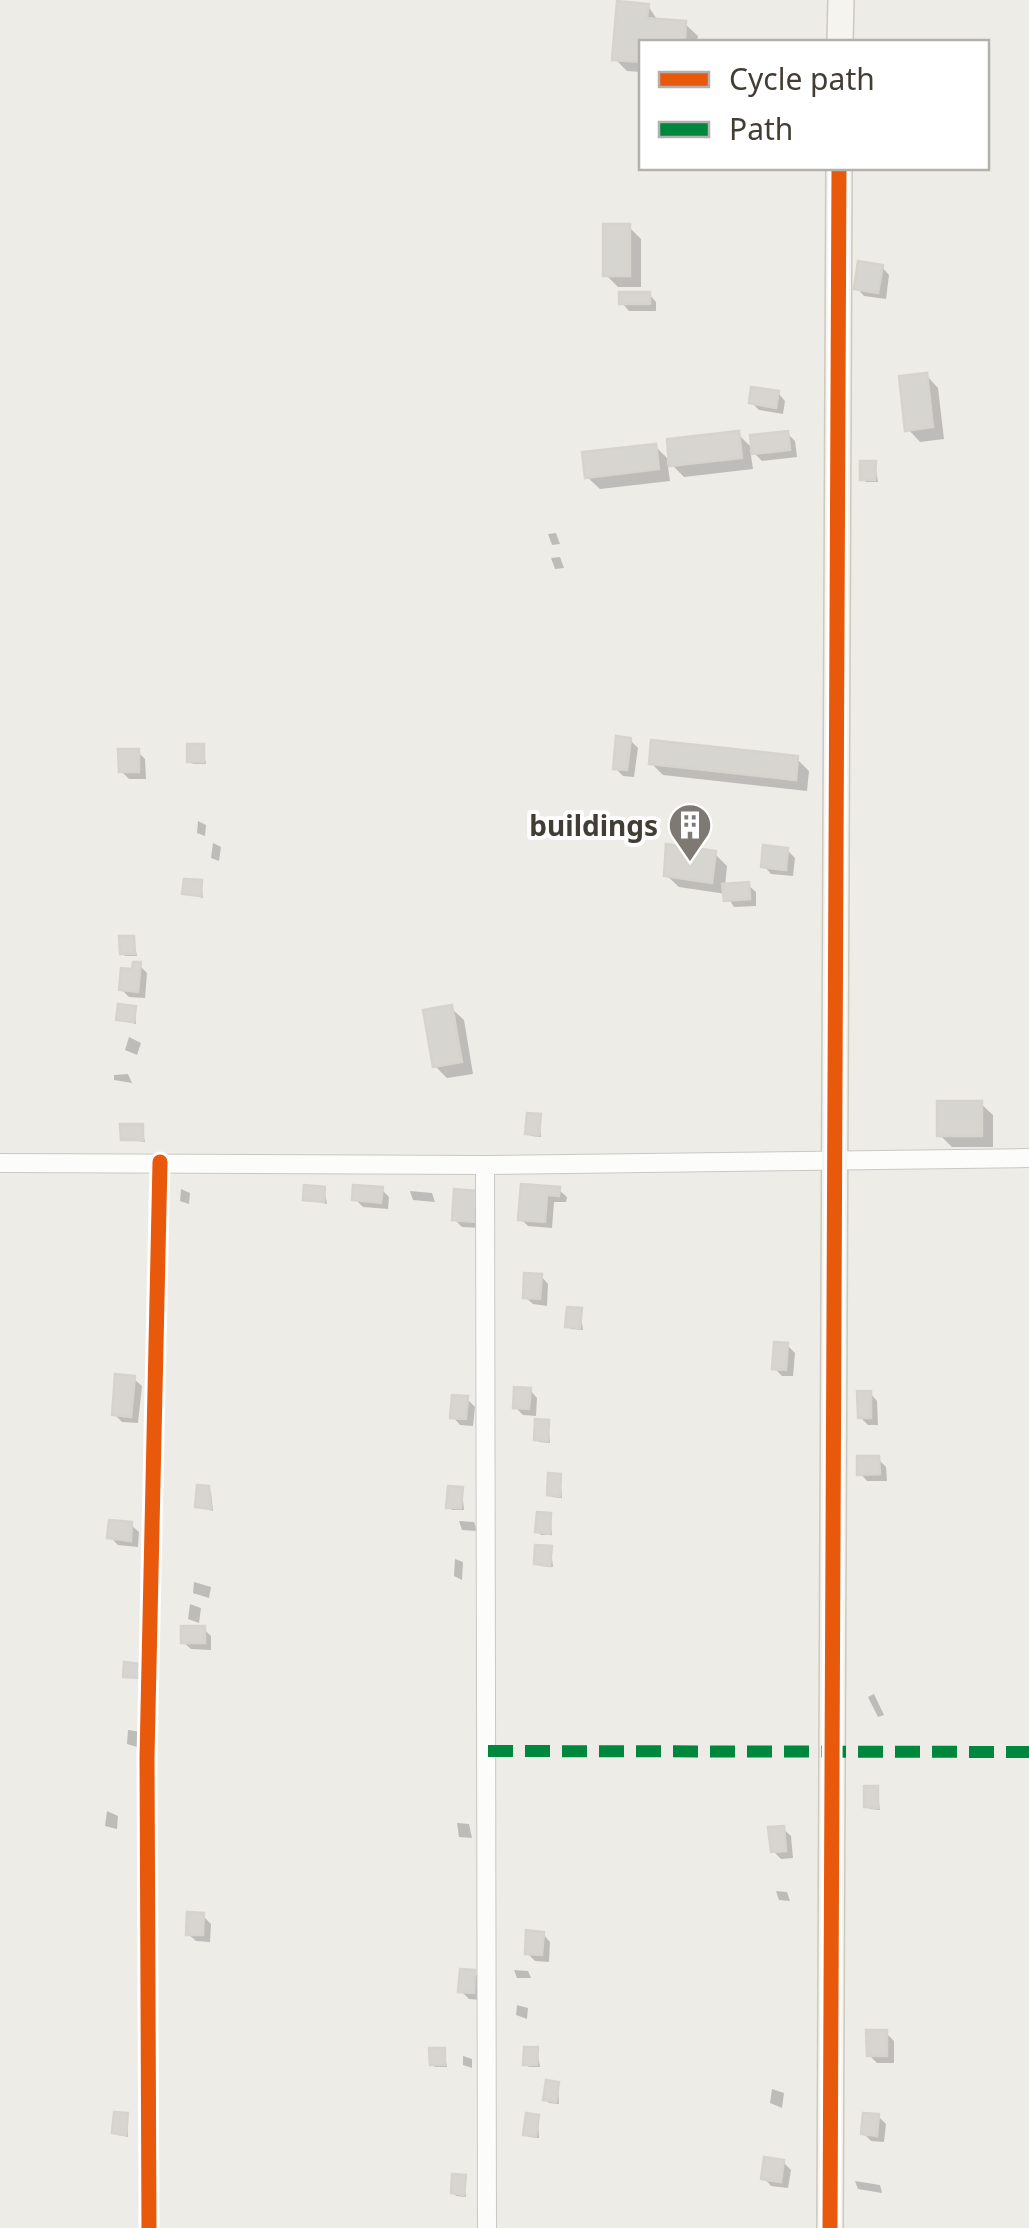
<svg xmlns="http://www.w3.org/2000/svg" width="1029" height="2228" viewBox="0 0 1029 2228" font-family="'Noto Sans',sans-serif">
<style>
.shadow{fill:#0003}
.building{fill:#d7d5d0;stroke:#d6d3cd;stroke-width:2.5}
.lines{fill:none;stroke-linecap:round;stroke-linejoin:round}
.street-casing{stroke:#cac8c3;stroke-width:20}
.secondary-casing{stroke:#ccc9bf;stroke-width:28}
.street{stroke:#fcfcfb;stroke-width:18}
.secondary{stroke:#f5f4ee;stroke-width:25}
.quiet{stroke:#00873e;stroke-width:12;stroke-dasharray:25 12;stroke-linecap:butt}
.cycleway-casing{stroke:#fff;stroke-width:21}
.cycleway{stroke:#e8590c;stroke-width:15}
.labels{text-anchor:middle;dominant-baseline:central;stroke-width:8;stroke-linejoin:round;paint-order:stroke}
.poi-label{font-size:28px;font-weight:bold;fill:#423d35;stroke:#fff;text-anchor:end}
</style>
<rect width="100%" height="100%" fill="#eeece7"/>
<!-- shadow -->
<path class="shadow" d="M648,6L659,22L685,24L698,36L697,42H642V72L627,71L615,59Z
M629,227L641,239V287H618L606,275Z
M882,267L889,275L886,299L864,296L857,288Z
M649,294L656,302V311H629L622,303Z
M926,375L938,388L944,439L920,442L908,429Z
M778,393L785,401L783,414L759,410L751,402Z
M787,433L795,441L797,457L762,461L750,449L753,469L684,477L667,460L670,481L600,489L587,477L655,446L672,463L738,434L754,450Z
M875,464L878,482H866L863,479Z
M556,533L560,544L552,545L548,534Z
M560,557L564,568L555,569L551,558Z
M630,740L638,748L634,777L623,776L615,768Z
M203,747L206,764H193L190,761Z
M138,752L145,759L146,779H129L121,771Z
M797,759L809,771L807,791L663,775L651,763Z
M198,821L206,825L205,836L197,833Z
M213,843L221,847L219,861L211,858Z
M787,850L795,858L793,876L771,874L764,866Z
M715,854L727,866L725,886L748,885L756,892V906L734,907L726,894L679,887L666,875Z
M201,882L203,898L185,893Z
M133,938L137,956H125L122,953Z
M139,965L147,973L145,998L129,997L121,989Z
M135,1008L136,1024L119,1020Z
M451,1008L464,1020L473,1074L447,1078L435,1066Z
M129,1037L141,1043L137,1055L125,1050Z
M128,1074L132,1083L114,1080V1075Z
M980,1103L993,1115V1147H952L940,1135Z
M539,1116L541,1137L531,1136L528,1133Z
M142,1127L145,1142L123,1139Z
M523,1187L559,1190L567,1197L566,1202H554L552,1228L528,1226L521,1219Z
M181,1189L190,1193L189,1204L180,1201Z
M324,1189L327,1204L305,1199Z
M381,1189L389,1197L388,1209L363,1207L355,1199Z
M410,1191L432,1193L435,1202L413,1200Z
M476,1193L482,1228L462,1227L454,1219Z
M541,1276L548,1284L547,1306L533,1304L525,1297Z
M580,1310L583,1330L571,1329L568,1326Z
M787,1345L795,1353L793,1376H782L774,1368Z
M134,1379L142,1386L138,1423L122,1422L114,1414Z
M530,1390L537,1398L536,1416L523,1415L515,1407Z
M870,1393L877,1401L878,1425H868L860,1417Z
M467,1399L475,1407L473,1426L460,1425L453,1417Z
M548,1422L550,1443L539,1442L536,1439Z
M878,1459L886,1467L887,1481H867L860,1473Z
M560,1476L562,1498L552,1497L549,1494Z
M208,1489L211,1492L213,1511L198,1506Z
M462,1489L464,1510H452L449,1507Z
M550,1515L552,1535H541L538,1531Z
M459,1521L474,1522L477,1531L462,1530Z
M131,1525L139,1532L138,1547L118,1545L110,1537Z
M551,1548L553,1567L540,1566L536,1563Z
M455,1559L463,1562L462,1580L454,1576Z
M194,1582L211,1587L209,1598L193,1593Z
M190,1604L201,1608L199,1623L188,1619Z
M204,1629L211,1636V1650L191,1649L183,1642Z
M874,1694L884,1715L878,1717L868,1697Z
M128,1730L142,1732L144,1749L127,1744Z
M877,1789L880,1810L870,1809L867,1806Z
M107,1811L118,1816L117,1829L105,1826Z
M457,1823L469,1824L472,1838L459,1837Z
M783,1829L791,1836L793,1858L781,1859L773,1851Z
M776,1891L787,1892L790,1901L779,1900Z
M203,1916L211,1924L210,1942L196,1941L188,1934Z
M543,1934L550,1942L549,1962L535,1961L527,1953Z
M514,1970L528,1971L531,1978H517Z
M474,1973L482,1980L481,2000L469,1999L461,1991Z
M517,2005L528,2008L527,2019L516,2015Z
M886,2033L894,2041V2063H877L869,2055Z
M444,2050L447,2067H435L432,2064Z
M537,2050L540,2067H529L526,2064Z
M463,2056L472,2059V2068L463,2065Z
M558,2084L559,2104L549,2103L546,2100Z
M772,2089L784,2093L782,2108L770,2103Z
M127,2115L128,2137L118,2135L114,2132Z
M878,2116L886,2124L884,2142L871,2141L863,2133Z
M538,2117L539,2138L529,2137L526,2134Z
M783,2162L791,2170L788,2188L771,2186L764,2178Z
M464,2177L466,2197L456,2196L453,2192Z
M855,2181L880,2185L882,2193L858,2189Z"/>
<!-- building -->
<path class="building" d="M617,1L649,4L647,18L686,21L685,42H642V62L612,60Z
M603,224H630V276H603Z
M858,261L883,265L878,293L854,289Z
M619,292H650V304H619Z
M927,373L933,427L905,431L899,376Z
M751,387L779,391L776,408L749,403Z
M739,431L742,458L669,466L667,439Z
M788,431L790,450L752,454L750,435Z
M656,444L659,469L585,478L582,452Z
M860,461H876L875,480H860Z
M616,736L631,738L627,770L613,769Z
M651,740L798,756L796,780L649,764Z
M187,744H204V762H187Z
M118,749H139V772H119Z
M666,844L716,851L712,883L664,876Z
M763,845L788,848L786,870L761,867Z
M184,879L202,880L201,896L182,894Z
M749,882L750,899L724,901L722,884Z
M119,936H134L135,954H120Z
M133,962H141L138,992L119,990L121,968L132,969Z
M118,1004L136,1006L134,1022L116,1020Z
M452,1005L462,1062L433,1067L423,1010Z
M937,1101H982V1136H937Z
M527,1113L541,1114L539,1135L525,1134Z
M120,1124H143V1140H121Z
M521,1184L560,1187L559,1196L547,1195L545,1222L518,1220Z
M304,1185L325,1187L324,1202L303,1200Z
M353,1185L383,1187L381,1203L352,1200Z
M454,1189L477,1191L475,1222L452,1220Z
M524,1273L542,1274L540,1299L523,1298Z
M567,1307L582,1308L580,1328L565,1327Z
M774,1342L788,1343L786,1370L772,1369Z
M115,1374L135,1376L131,1417L112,1415Z
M514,1387L531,1388L529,1409L513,1408Z
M857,1391H871V1418H858Z
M452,1395L468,1396L466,1419L450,1418Z
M535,1419L549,1420L548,1441L534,1440Z
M857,1456H879L880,1474L857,1475Z
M548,1473L561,1474L560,1496L547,1495Z
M197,1485L209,1486L211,1509L195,1507Z
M448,1486L463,1487L461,1508H446Z
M537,1512L551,1513L550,1534L535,1532Z
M109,1520L132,1522L131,1541L107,1538Z
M535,1545L552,1546L550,1566L534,1564Z
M181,1626H205V1643H181Z
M124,1662L142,1664L141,1678L123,1677Z
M864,1786H878V1808L864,1807Z
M784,1826L786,1851L771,1852L768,1827Z
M187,1912L204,1913L203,1935H186Z
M526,1930L544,1932L542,1955L525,1954Z
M460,1969L475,1970L474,1993L458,1992Z
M866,2030H887V2056H867Z
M524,2047H538L537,2065H523Z
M429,2048H445V2065H430Z
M546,2080L559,2082L556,2102L543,2100Z
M114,2112L128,2113L126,2135L112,2133Z
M526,2113L539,2115L536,2136L523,2135Z
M863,2113L879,2114L877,2136L861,2134Z
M764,2157L784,2160L781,2182L761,2179Z
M452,2174L466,2175L464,2195L451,2193Z"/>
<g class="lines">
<!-- street casing -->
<g class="street-casing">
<path id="street" d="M0,1163L485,1165L1029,1158
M485,1165L487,2228
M149,2228L147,1757L160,1162"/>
</g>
<!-- secondary casing -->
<g class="secondary-casing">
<path id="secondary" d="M840,42L841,0
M830,2228L839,168"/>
</g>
<!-- street -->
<use href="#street" class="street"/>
<!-- secondary -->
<use href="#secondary" class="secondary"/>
<!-- quiet -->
<path class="quiet" d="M488,1751L1029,1752"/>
<!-- cycleway casing -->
<g class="cycleway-casing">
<path id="cycleway" d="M149,2228L147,1757L160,1162
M830,2228L839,168"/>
</g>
<!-- cycleway -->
<use href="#cycleway" class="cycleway"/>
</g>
<!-- icons -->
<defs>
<g id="building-pin" transform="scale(2.25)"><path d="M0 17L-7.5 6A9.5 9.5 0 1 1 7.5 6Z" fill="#7e7a73" stroke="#fff"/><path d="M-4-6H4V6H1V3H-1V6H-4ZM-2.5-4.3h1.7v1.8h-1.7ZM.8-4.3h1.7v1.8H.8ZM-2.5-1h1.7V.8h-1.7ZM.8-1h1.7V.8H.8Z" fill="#fff"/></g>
</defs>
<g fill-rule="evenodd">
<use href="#building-pin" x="690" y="825"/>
</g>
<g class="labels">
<!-- poi labels -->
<g class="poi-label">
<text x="658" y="825">buildings</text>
</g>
</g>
<!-- legend -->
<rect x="639" y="40" width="350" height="130" fill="#ffffff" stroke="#b3b1ae" stroke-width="2.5"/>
<rect x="659" y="72" width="50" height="15" fill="#e8590c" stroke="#b3b1ae" stroke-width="2.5"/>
<text x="729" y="90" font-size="30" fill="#423d35">Cycle path</text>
<rect x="659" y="122" width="50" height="15" fill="#00873e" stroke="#b3b1ae" stroke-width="2.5"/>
<text x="729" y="140" font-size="30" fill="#423d35">Path</text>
</svg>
